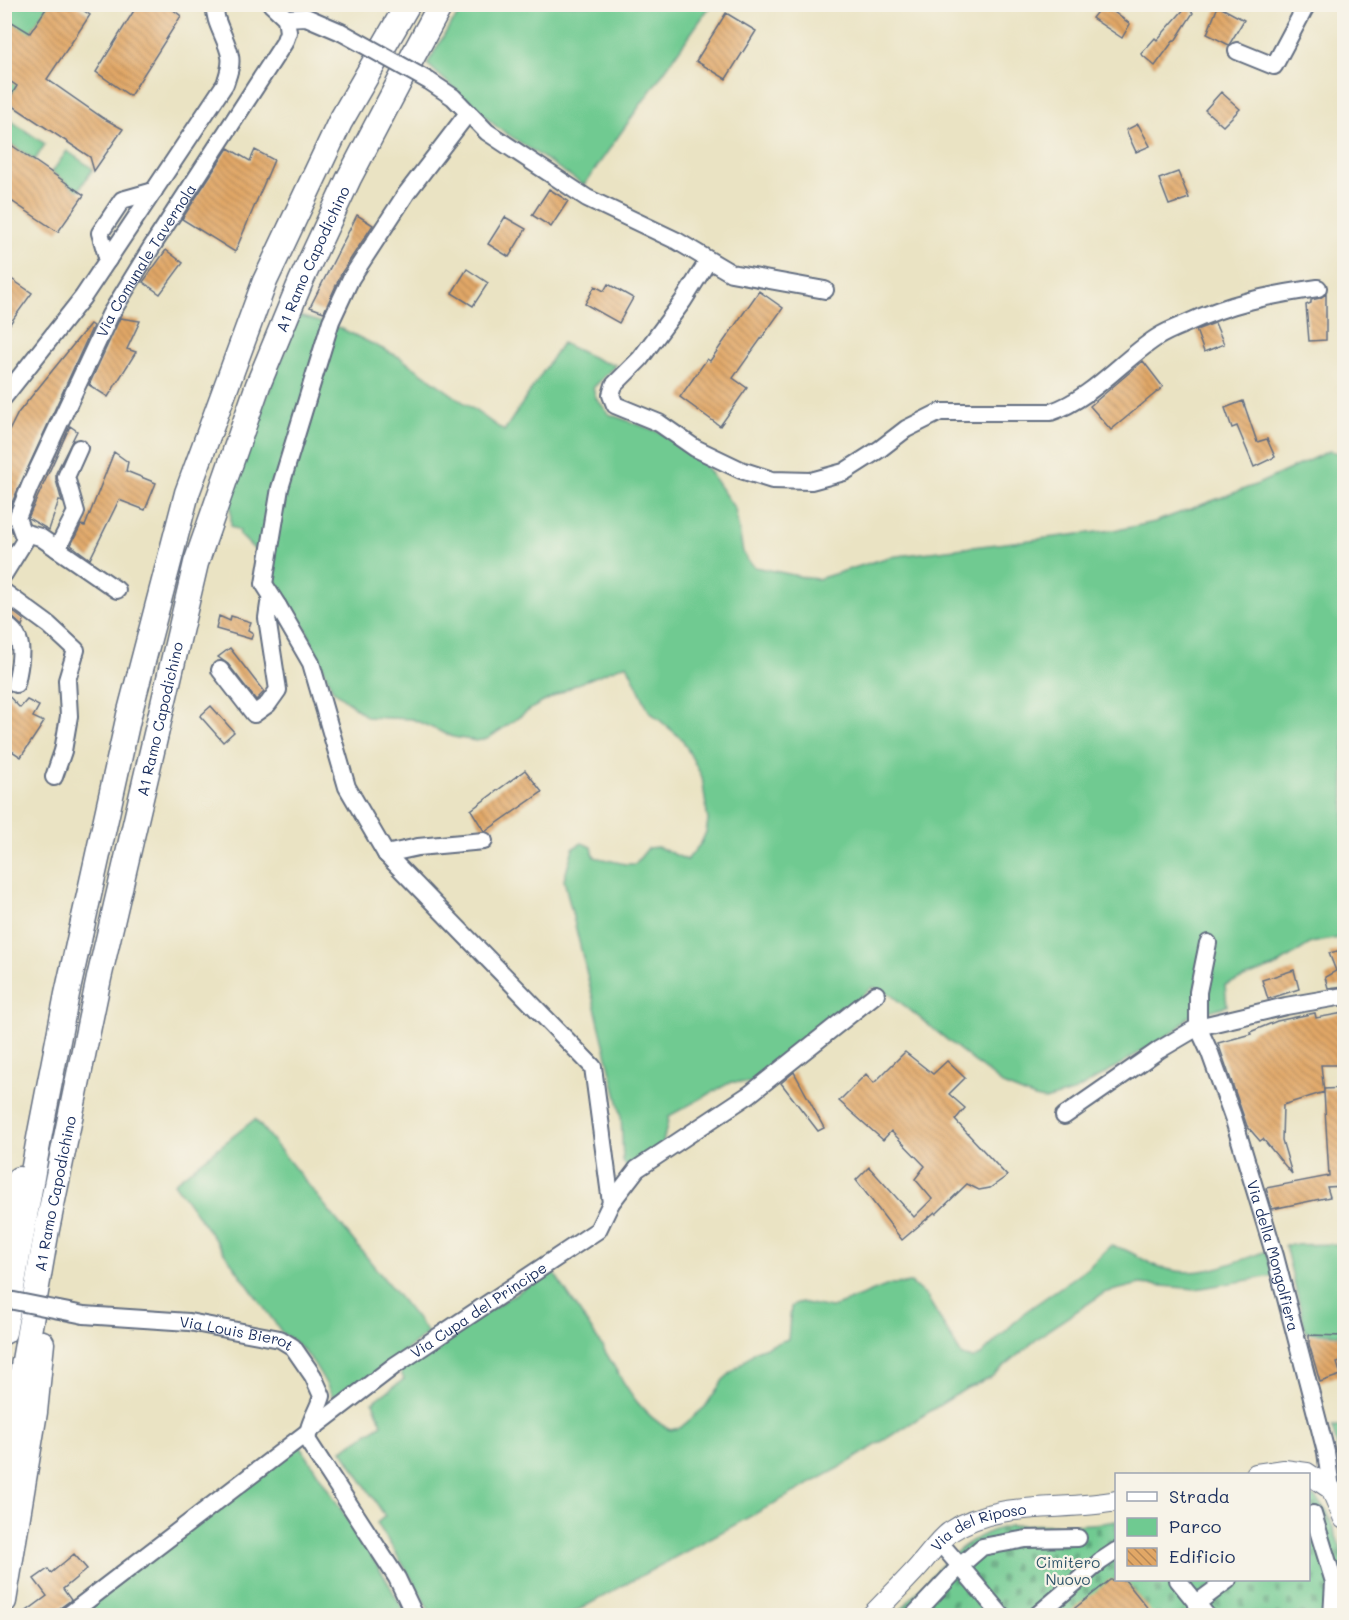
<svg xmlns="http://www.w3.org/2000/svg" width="1349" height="1620" viewBox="0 0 1349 1620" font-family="Mali,sans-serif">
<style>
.green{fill:#6fca91;stroke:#457c78;stroke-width:1.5}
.cemetery{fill:url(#cemetery-stones);stroke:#457c78;stroke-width:1.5}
.building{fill:url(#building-back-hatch)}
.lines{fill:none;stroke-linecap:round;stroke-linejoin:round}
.minor-casing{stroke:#636e81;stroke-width:20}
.major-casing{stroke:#636e81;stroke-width:22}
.highway-casing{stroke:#636e81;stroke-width:27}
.minor{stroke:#fff;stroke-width:16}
.major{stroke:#fff;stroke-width:20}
.highway{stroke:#fff;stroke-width:24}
.minor-bridge-casing{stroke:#636e81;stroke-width:20;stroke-linecap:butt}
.minor-bridge{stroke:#fff;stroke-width:16}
.labels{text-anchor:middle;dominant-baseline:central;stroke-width:4.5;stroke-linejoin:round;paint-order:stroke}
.street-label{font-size:15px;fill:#1b2f5e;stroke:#f7f3e8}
.park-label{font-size:15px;fill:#30566b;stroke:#f7f3e8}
</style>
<defs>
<pattern id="cemetery-stones" width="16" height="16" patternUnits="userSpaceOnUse" patternTransform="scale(1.5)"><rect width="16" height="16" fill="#6fca91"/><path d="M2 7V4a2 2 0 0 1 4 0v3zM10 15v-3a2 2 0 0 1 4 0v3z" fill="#5aa47a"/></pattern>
<pattern id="building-back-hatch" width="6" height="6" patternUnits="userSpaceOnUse" patternTransform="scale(1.5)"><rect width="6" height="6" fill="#e1a766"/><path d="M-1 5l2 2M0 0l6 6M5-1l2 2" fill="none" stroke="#b68857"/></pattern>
</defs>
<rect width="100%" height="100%" fill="#f7f3e8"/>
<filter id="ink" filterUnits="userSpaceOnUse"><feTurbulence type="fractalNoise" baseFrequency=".0167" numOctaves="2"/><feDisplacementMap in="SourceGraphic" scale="12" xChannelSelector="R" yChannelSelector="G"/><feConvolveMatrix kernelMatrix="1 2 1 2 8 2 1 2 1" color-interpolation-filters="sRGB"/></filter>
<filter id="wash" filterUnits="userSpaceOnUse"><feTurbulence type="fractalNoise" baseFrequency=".008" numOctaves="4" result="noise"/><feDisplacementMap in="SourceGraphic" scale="24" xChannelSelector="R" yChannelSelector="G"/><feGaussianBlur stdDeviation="1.35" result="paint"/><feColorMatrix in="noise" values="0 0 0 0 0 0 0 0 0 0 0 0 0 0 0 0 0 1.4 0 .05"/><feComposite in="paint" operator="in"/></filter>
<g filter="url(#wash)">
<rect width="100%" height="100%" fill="#eae3c3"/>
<!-- green -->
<path class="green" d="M4,5H49L27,37L9,26L11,21L5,17Z
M467,5H711L584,185L497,127L427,64L449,27Z
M4,77L17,86L7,102V118L45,144L35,160L5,140Z
M67,151L93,169L78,191L52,172Z
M299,316L340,328L399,357L504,431L562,343L603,362L616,365L593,388L596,398L609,414L662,433L702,461L735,509L743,552L747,560L755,567L808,578L818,579L889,557L1122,529L1155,522L1258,484L1329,451L1344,454V937L1311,943L1276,966L1225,985L1227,1006L1188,1017L1177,1030L1076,1091L1045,1100L1035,1098L1005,1086L891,995L873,987L768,1072L776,1084L731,1082L669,1116L658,1165L636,1182L623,1161L621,1114L564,880L573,848L582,843L592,847L594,857L625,864H635L648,848L658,847L687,860L701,843L706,832L708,821L702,777L682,739L649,711L627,664L577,684L534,707L487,739L476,741L453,737L412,719L367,717L333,690L305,627L258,553L239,534L240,531L231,526L230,490Z
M255,1119L428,1333L341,1399H334C321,1374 308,1348 283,1334L174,1183Z
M1344,1244V1335L1306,1332L1285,1245Z
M1110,1246C1128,1247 1140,1260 1157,1266C1195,1281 1230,1264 1266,1251L1273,1276L1196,1289L1140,1284L1104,1293L1048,1330L991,1377L967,1388L841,1467L569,1615H431L417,1587L377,1523L385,1516L342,1450L382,1424L373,1402L404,1379L399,1369L552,1270C569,1296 587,1322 603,1348C624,1382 635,1410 670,1430L680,1428L705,1407L723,1380L756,1351L788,1339L791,1307L800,1302L831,1308L891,1284L911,1283L927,1297L962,1356L972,1359L981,1355L1025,1312L1088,1268Z
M1332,1427H1344V1474L1343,1470Z
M299,1444L386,1579L406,1615L96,1614L89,1603Z"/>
<!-- cemetery -->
<path class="cemetery" d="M1309,1495L1317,1499L1327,1511L1344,1558V1615L896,1616C929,1578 966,1528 1019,1525C1052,1524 1084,1527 1116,1521V1580H1308Z"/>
<g id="blocks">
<!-- building -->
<path class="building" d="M49,4H74L90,15L47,79L103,118L123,129L94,171L90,157L7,102L17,86L4,77V17L30,33Z
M138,4H166L181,16L130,96L96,72Z
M1103,4L1130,24L1122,38L1092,18Z
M1218,6L1244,20L1229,45L1207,34Z
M1186,7L1193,13L1175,41L1174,40L1155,66L1141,54L1155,38L1157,40Z
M726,13L756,31L726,79L696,61Z
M1221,92L1240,109L1223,126L1205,110Z
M1138,124L1150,146L1136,152L1126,130Z
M4,140L84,195L58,232L4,196Z
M228,148L250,161L255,150L274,160L235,252L182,219Z
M1178,172L1189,198L1169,205L1159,179Z
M549,189L568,201L551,227L532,215Z
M357,215L373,225L342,272L324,312L310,307Z
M505,217L526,229L509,257L488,244Z
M166,250L183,263L160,294L143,282Z
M467,269L488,283L473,306L452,293Z
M4,274L32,293L4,332Z
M608,284L633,298L619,323L585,304L595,286L604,291Z
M759,291L783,308L733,378L747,388L720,426L680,397L707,359L710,361Z
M1326,294V340L1309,341L1306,305L1311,303V300L1320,298Z
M120,318L140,321L127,349L136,352L108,397L89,385Z
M1215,323L1224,344L1204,352L1196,330Z
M90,324L93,326L9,509L4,506V441L18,413Z
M1143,361L1163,387L1111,430L1090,406Z
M1243,401L1257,442L1267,439L1275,457L1254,467L1237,426L1232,428L1225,408Z
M70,426L77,431L56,473V480L62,502L59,500L49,530L28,518Z
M114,452L128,462L126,471L156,483L145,510L119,500L90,559L71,545L81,525L85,526Z
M4,605L24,620L22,626L10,615L4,614Z
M219,616L230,621L231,616L251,622L248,630L253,633L251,639L216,629Z
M230,648L264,692L256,700L228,664L218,657Z
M4,691L20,708L27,700L39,706L33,717L44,722L21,757L4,746Z
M211,706L234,732L223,742L200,716Z
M525,770L542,792L486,831H484L471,810Z
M1342,950L1344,957V986L1328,988L1325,977L1336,971L1329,953Z
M1294,970L1299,989L1268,999L1262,980Z
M1315,1013L1316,1018L1344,1013V1030L1339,1032L1341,1065H1321L1324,1092V1089L1344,1088V1186L1327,1187L1330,1197L1272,1209L1266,1188L1329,1176L1324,1092L1283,1105L1282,1140L1292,1174L1263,1139L1260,1141L1247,1126L1218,1043L1251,1034L1250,1032L1277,1021Z
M905,1052L933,1074L947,1061L965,1078L949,1094L965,1108L955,1120L1007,1176L990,1188L979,1190L967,1184L936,1214L935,1212L902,1240L856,1180L869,1167L914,1217L932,1199L915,1179L925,1166L891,1131L883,1140L839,1101L866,1074L874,1083Z
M794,1072L824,1128L818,1131L781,1083Z
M1309,1335L1344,1336V1361L1337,1363L1341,1375L1320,1382L1309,1344Z
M74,1554L87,1569L63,1589L71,1600L49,1616H20L47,1596L34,1579L48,1569L51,1573Z
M1110,1580H1125L1154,1616H1065Z"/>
</g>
</g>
<g filter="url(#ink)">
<use href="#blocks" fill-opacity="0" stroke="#636e81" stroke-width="1.5"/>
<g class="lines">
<!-- minor casing -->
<g class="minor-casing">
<g id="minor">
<path d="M286,18L306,17L341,32"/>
<path d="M1237,51L1274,66L1307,4"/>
<path d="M429,81L453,97L487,132L587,198L677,241L731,273L825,290"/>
<path d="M108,260L100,233L122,200L154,191"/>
<path d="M708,261L683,301L640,359L614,385L611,395L615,405L659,423L695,448L741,470L772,480L811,481L844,472L880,449L906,429L940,412H1051C1091,399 1121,361 1156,338C1165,332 1175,328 1185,324C1230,303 1269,295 1318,288"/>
<path d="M4,397L83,297L225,84C228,75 232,65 230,56C227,38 213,22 215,4"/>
<path d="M23,532L40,537L117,590"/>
<path d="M57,549L76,512L66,477L79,448"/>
<path id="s1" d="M4,574L25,540L17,518L30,486L110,315L151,248L284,43L288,32L286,18L271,4"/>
<path d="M4,592L49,625L76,650L67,680L69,716L63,751L54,777"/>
<path d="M278,606L264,584L280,488L331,321L351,278L406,194L468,113"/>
<path d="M4,624C28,637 20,662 16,684"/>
<path d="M220,670L254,714L268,704L278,690L267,618L269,604L278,606L311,663L347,787L386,854L593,1067L611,1203"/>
<path d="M386,854L418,847L484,841"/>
<path id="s2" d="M1208,943L1198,992V1027L1210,1053L1233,1117L1275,1256L1326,1452L1331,1489"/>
<path d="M1064,1116L1159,1050L1198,1027L1286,1006L1344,996"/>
<path id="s3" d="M84,1315L189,1322L280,1339L293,1347L313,1376L322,1396C318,1411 306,1426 308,1441L397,1578L415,1616"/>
<path d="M1308,1517L1313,1514L1334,1582L1332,1616"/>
<path d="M940,1543L960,1566L982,1547L1026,1539L1078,1538"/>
<path d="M1178,1580L1207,1616"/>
<path d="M1197,1603L1228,1580"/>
<path id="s4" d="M67,1616L394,1366L598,1230L611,1203L637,1169L750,1094L876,994"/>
<path d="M913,1616L960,1566L1002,1616"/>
<path d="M1036,1616L1101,1561L1116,1551"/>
</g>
</g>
<!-- major casing -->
<g class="major-casing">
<g id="major">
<path d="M1256,1474L1284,1470L1307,1473L1331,1489L1344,1519"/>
<path id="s5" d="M871,1616C887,1599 904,1583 919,1566C929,1555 939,1540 950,1532C998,1499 1063,1512 1116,1501"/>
</g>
</g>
<!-- highway casing -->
<g class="highway-casing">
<g id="highway">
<path d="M4,1227L19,1179"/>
<path d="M4,1332L40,1133L67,994L129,715L187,493L265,281L340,122L408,4"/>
<path id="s6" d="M4,1475L47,1229L99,978L196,563L258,385L301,281L349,178L414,54L441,4"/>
<path d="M4,1601L35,1412L42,1343"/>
</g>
</g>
<!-- minor -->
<use href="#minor" class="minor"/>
<!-- major -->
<use href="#major" class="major"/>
<!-- highway -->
<use href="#highway" class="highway"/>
<!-- minor-bridge casing -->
<g class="minor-bridge-casing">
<path id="minor-bridge" d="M341,32L429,81
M4,1299L84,1315"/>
</g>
<!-- minor-bridge -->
<use href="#minor-bridge" class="minor-bridge"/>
</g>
</g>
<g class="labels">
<!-- street labels -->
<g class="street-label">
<text stroke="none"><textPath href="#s6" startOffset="1258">A1 Ramo Capodichino</textPath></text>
<text stroke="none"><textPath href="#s1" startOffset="352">Via Comunale Tavernola</textPath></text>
<text stroke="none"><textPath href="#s6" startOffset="772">A1 Ramo Capodichino</textPath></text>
<text stroke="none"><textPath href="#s6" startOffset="286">A1 Ramo Capodichino</textPath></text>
<text stroke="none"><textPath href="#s2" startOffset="326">Via della Mongolfiera</textPath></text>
<text stroke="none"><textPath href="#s4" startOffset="513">Via Cupa del Principe</textPath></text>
<text stroke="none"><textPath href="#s3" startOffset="154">Via Louis Bierot</textPath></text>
<text stroke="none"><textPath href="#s5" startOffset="144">Via del Riposo</textPath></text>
</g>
<!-- park labels -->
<g class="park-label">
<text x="1068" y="1562">Cimitero<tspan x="1068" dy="17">Nuovo</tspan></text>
</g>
</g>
<!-- margin -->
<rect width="1349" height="1620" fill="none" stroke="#f7f3e8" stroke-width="24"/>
<!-- legend -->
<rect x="1115" y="1473" width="195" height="108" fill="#f7f3e8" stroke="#9fa5b1" stroke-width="1.5"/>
<rect x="1127" y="1492" width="30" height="9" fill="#ffffff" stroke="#9fa5b1" stroke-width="1.5"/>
<text x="1169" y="1503" font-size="18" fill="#1b2f5e">Strada</text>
<rect x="1127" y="1518" width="30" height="18" fill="#6fca91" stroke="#9fa5b1" stroke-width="1.5"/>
<text x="1169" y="1533" font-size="18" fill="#1b2f5e">Parco</text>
<rect x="1127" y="1548" width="30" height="18" fill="url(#building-back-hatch)" stroke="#9fa5b1" stroke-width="1.5"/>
<text x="1169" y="1563" font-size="18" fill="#1b2f5e">Edificio</text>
</svg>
